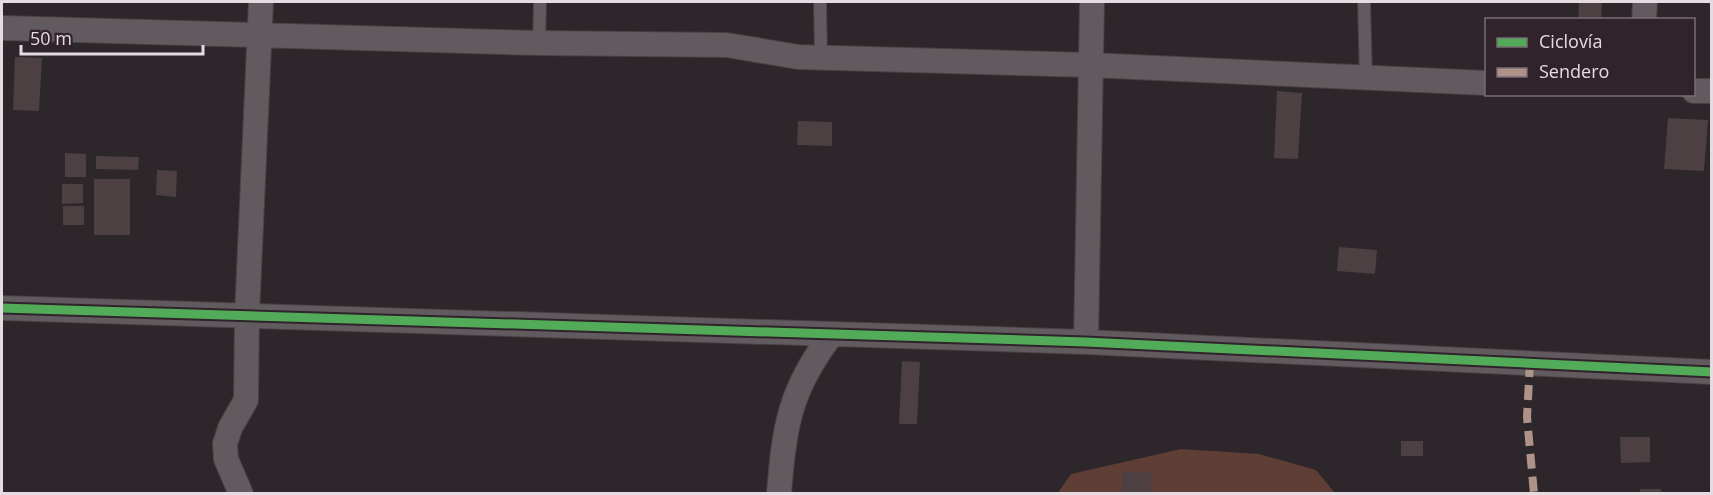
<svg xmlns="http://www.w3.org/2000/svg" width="1713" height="495" viewBox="0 0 1713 495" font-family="'Open Sans',sans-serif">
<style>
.green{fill:#5e3e35}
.building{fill:#4c4042}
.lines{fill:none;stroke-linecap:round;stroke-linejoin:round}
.service-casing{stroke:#474144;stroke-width:14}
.minor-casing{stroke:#474144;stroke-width:26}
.service{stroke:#615b5f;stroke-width:12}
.minor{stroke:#615b5f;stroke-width:24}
.quiet{stroke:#af9288;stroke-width:8;stroke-dasharray:15 8;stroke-linecap:butt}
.cycleway-casing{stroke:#30232b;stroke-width:13}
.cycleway{stroke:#51ab58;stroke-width:9}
</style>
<rect width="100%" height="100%" fill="#2d262a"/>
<!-- green -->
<path class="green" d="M1181,449L1259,454L1316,470L1335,493L1057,494L1071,474Z"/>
<!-- building -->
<path class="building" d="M1579,2H1602L1601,20H1578Z
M15,57L42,58L39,111L13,110Z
M1277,91L1302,93L1298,159L1274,158Z
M1668,118L1708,120L1704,171L1664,169Z
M798,121L832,122V146L797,145Z
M65,153L86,154V177H65Z
M96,156L139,157L138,170L96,169Z
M157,170L177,171L176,197L156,195Z
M94,179H130V235H94Z
M62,184H83V203L62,204Z
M63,206H84V225H63Z
M1339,247L1377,250L1375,274L1337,271Z
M902,361L920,362L917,424H899Z
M1620,437H1650V462L1621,463Z
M1401,441H1423V456H1401Z
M1123,471L1152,473L1150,494H1122Z
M1640,489H1661V494H1640Z"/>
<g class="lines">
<!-- service casing -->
<g class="service-casing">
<path id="service" d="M820,2L821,57
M1364,2L1366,79
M539,43L540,2"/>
</g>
<!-- minor casing -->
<g class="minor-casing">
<path id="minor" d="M1644,20L1645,2
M2,28L539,43L727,45L798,57L1090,65L1486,83
M1694,91H1712
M2,308L1086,342L1712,372
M1086,342L1092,2
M241,494L226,459L225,444L230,428L246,400L247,315L261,2
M779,494C784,426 790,389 832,334"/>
</g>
<!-- service -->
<use href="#service" class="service"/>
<!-- minor -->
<use href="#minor" class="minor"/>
<!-- quiet -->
<path class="quiet" d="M1530,362L1527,417L1534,494"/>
<!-- cycleway casing -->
<g class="cycleway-casing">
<path id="cycleway" d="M2,308L1086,342L1712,372"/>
</g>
<!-- cycleway -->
<use href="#cycleway" class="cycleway"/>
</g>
<!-- border -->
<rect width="1713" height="495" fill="none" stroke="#e5dce1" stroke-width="6"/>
<!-- legend -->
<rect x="1485" y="18" width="210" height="78" fill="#30232b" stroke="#786d74" stroke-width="1.5"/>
<rect x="1497" y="38" width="30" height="9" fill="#51ab58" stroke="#786d74" stroke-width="1.5"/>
<text x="1539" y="48" font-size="18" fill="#e5dce1">Ciclovía</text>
<rect x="1497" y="68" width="30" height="9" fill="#af9288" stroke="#786d74" stroke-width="1.5"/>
<text x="1539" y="78" font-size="18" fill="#e5dce1">Sendero</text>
<!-- scale -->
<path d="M21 45v9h182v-9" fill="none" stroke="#e5dce1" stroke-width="3"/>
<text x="30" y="45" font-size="18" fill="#e5dce1" stroke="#30232b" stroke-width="4.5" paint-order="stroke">50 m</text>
</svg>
